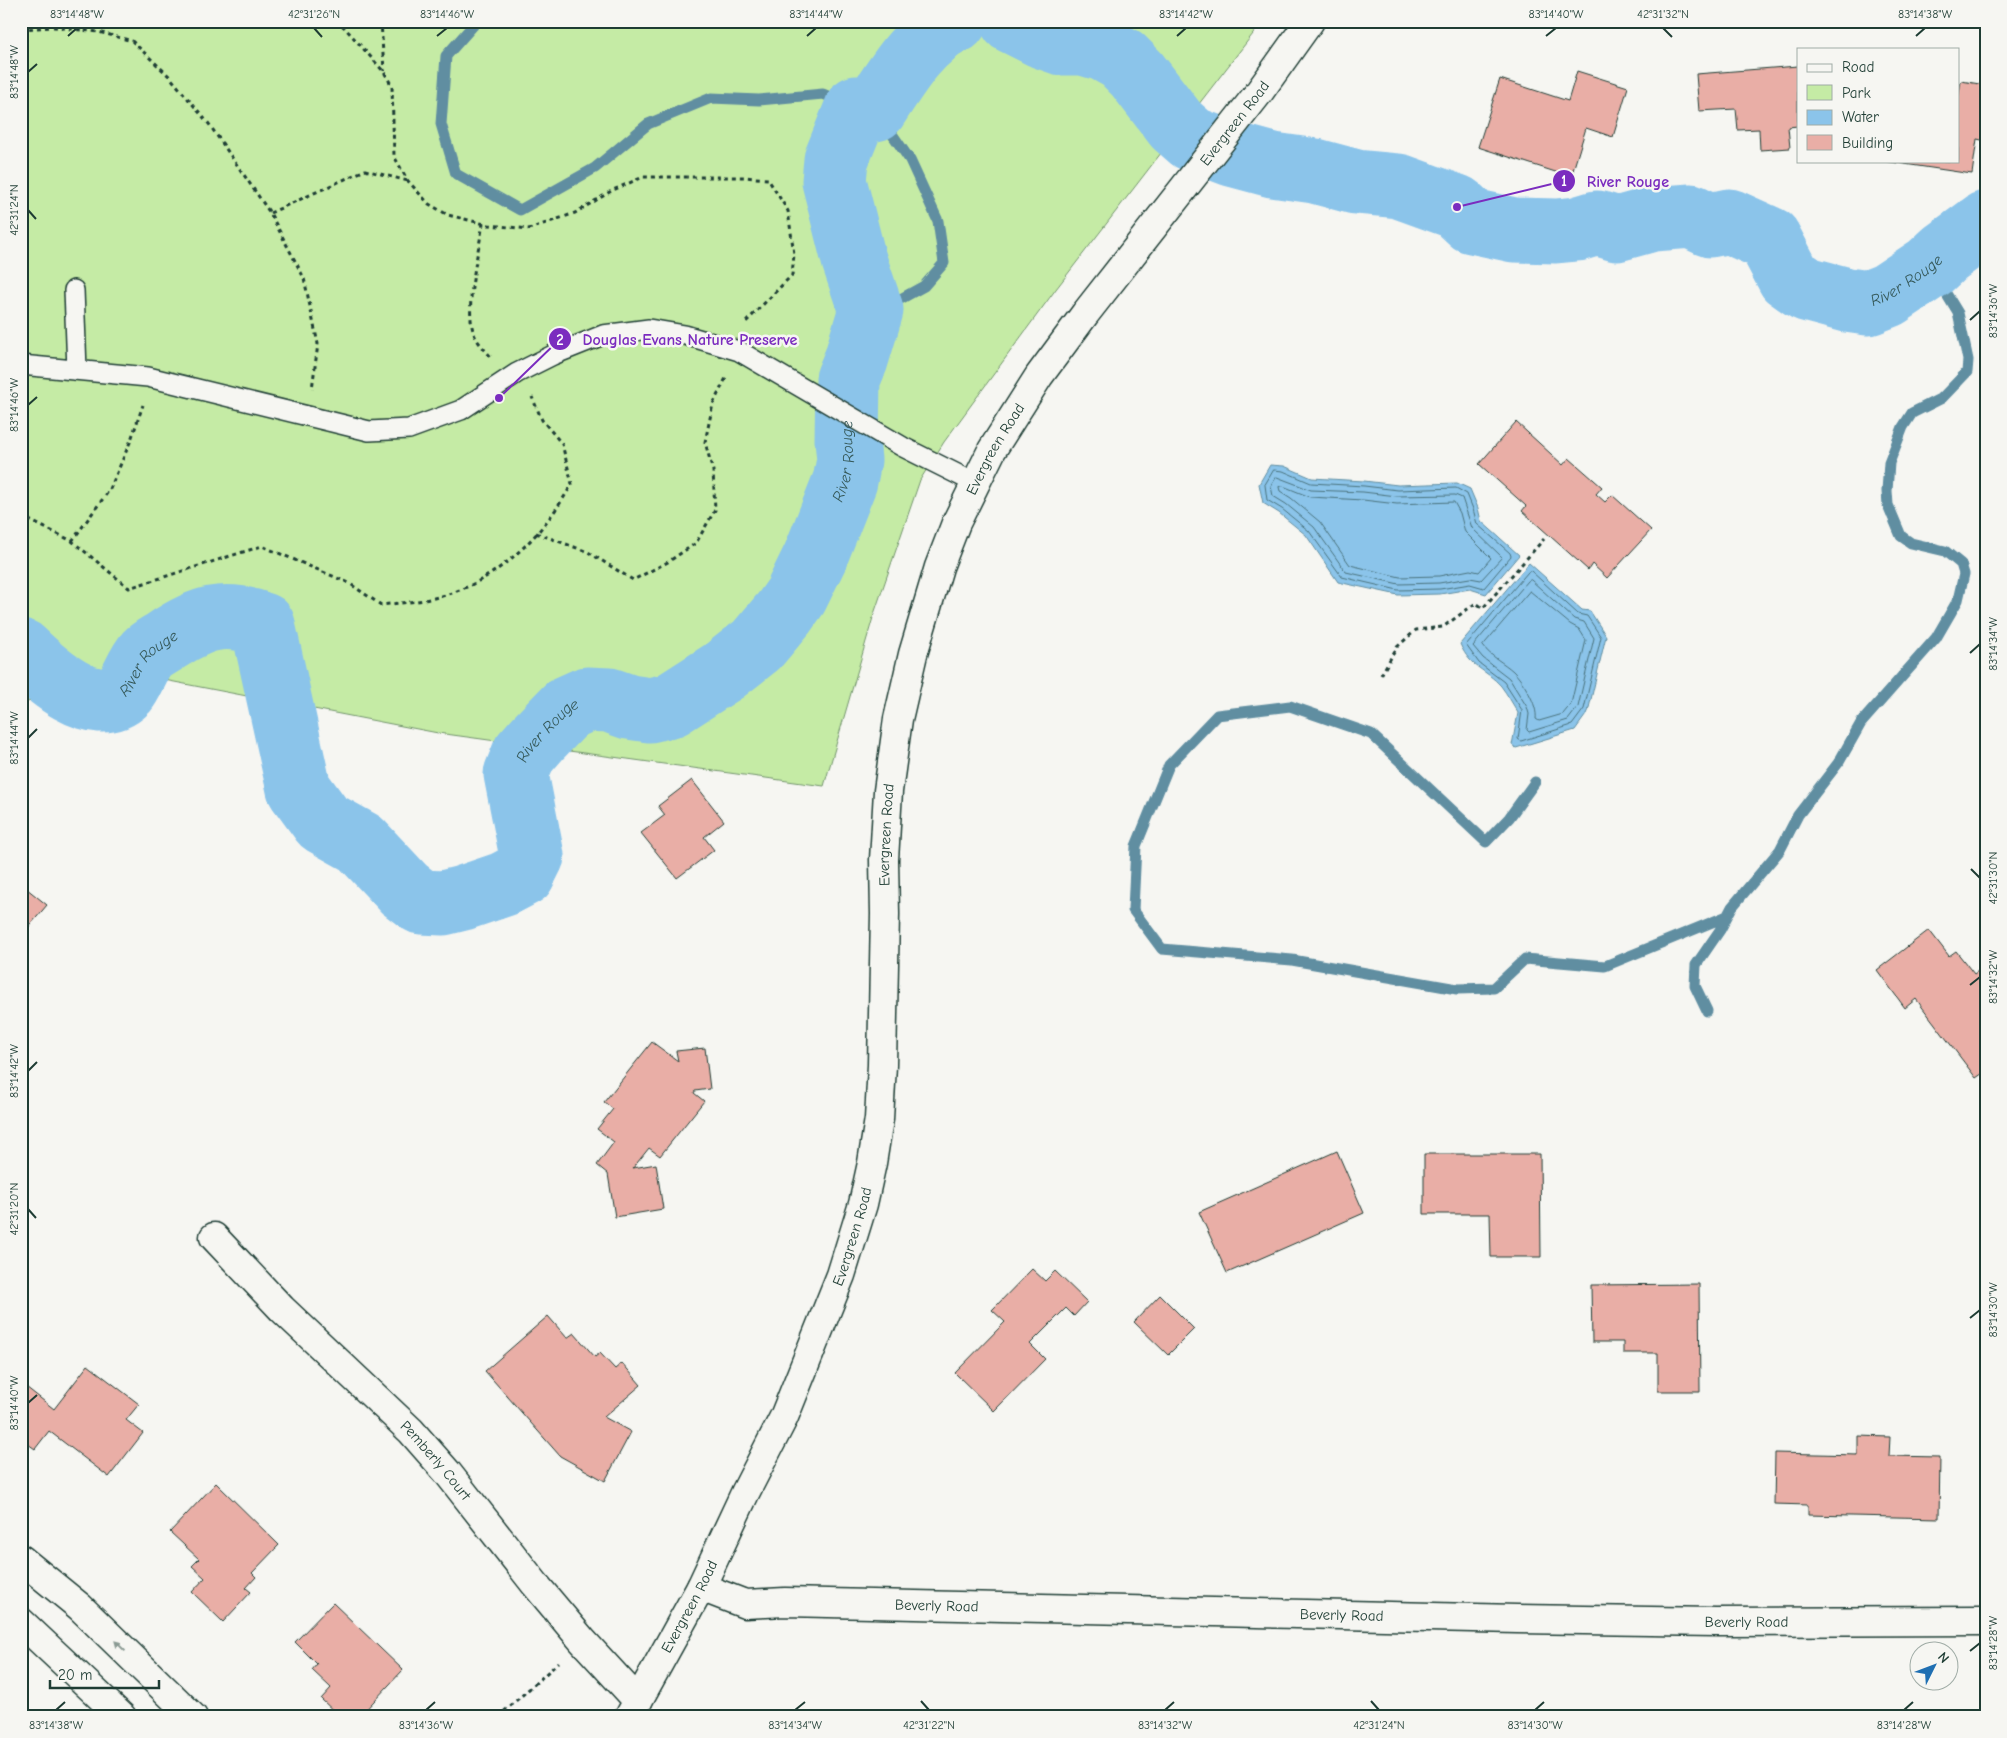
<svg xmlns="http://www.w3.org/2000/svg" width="2007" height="1738" viewBox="0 0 2007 1738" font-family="'Comic Neue',sans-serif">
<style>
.green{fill:#c5eba5;stroke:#72946c}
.water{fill:#8bc4ea;stroke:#608ea1}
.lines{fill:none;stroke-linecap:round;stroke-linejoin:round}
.shore{stroke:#4a737d;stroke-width:1}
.stream{stroke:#608ea1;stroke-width:11}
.river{stroke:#8bc4ea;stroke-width:65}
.building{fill:#e9aea6;stroke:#1f3d34}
.service-casing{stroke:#1f3d34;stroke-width:22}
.minor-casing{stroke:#1f3d34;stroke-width:31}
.tertiary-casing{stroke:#1f3d34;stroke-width:31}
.path{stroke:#1f3d34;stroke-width:3;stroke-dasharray:4 4;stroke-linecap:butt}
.service{stroke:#f6f6f2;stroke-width:19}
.minor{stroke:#f6f6f2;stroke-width:28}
.tertiary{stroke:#f6f6f2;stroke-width:28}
.oneway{fill:#8a9a93}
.ticks{fill:none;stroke:#1f3d34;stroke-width:2}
.labels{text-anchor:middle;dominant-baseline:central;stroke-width:5;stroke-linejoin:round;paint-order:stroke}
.street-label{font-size:15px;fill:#1f3d34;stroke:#f6f6f2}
.water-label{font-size:16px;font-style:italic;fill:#355858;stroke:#f6f6f2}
.leader{fill:none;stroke:#7b2cbf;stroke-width:2}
.callout-dot{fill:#7b2cbf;stroke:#f6f6f2;stroke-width:2}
.mark-label{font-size:15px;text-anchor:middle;font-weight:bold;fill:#fff}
.callout-label{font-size:16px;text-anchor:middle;font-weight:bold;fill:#7b2cbf;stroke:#f6f6f2;stroke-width:5;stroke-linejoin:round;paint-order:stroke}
.neatline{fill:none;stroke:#1f3d34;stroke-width:2}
.ticks-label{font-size:12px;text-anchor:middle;fill:#1f3d34}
</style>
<rect width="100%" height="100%" fill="#f6f6f2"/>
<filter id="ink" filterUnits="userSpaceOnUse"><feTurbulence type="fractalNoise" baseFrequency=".02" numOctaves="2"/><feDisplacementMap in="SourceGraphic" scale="10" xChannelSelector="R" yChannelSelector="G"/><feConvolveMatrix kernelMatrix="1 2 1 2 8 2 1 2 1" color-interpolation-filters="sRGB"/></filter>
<g filter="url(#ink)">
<!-- green -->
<path class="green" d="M21,21H1263L1056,289L944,442L920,480L874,614L824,786L438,733L159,679L21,703Z"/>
<!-- water -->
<path class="water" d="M1270,465L1284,466L1312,478L1364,481L1398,485L1457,483L1470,489L1478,508L1481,521L1519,555L1486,594L1470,589L1440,594L1398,595L1338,582L1306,535L1279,513L1263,503L1259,484Z
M1529,563L1582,610L1590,611L1606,636L1588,712L1575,730L1516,748L1512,745L1518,713C1513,704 1507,694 1501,686C1486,669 1471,669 1460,644Z"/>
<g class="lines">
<!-- shore -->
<path class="shore" d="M1274,470L1283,471L1311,483L1364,486L1398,490L1456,488L1467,494L1473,509L1477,524L1510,553L1511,556L1484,588L1470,584L1440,589L1398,590L1342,577L1309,531L1282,509L1267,500L1265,485Z
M1277,477L1311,490L1363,492L1397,496L1455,495L1462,498L1472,528L1502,557L1481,580L1470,578L1439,583L1399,584L1346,572L1314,527L1286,504L1273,496L1271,486Z
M1283,486L1310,497L1363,500L1397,504L1454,502L1460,513L1465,532L1491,558L1479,572L1470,570L1439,576L1400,577L1350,565L1320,522L1291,498L1280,491L1279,487Z
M1531,571L1578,614L1587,616L1601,637L1584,709L1572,725L1521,741L1518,739L1522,710L1504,682L1479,663L1466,645L1528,572Z
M1531,580L1574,619L1584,622L1594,638L1578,707L1568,720L1529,732L1527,730L1529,714L1527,707L1509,678L1483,658L1473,646L1528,581Z
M1530,591L1570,624L1579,629L1586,640L1571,704L1563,714L1539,721L1536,719C1538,705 1523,681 1513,671C1503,662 1491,657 1483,646Z"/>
<!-- stream -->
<path class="stream" d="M477,21L446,56L441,124L456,174L520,210L595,168L648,124L711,98L759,100L823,94L857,108
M871,310L895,302L924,286L944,263L938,221L910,160L875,109
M1535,782L1509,818L1486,842L1371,734L1290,706L1217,715L1169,765L1136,846L1133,910L1162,949L1292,960L1457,989L1494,988L1525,959L1605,966L1727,916
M1707,1011L1695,986L1696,965L1720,930L1732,907L1780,850L1798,815L1839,762L1861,723L1936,638L1958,600L1964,574L1961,564L1945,551L1911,543L1901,536L1888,505L1887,491L1889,463L1903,427L1912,413L1942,398L1967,372L1968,360L1958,313L1930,267"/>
<!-- river -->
<g class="river">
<path id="s1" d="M1012,21L1042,36L1062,43H1084L1104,49L1122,59L1137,74L1176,125L1192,139L1232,154L1273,165L1315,171L1356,182L1399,186L1457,207L1472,221L1514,230L1556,231L1577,229L1597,223L1617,229L1653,219L1691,216L1710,225L1729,221L1769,239L1789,277L1806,289L1847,300L1868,303L1888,295L1930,267L1945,253L1986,223"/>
<path id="s2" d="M21,651C43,672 95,721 126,690C132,683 138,664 147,654C152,649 160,645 166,641C200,618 225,610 263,625L299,789L323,822L361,843L404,889L421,902L443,903L463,898L504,884L523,874L532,856L516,774L524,754L538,738L567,708L587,699L609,700L629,707L650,710L671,705L724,671L757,645L784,613L796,596L815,557L845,481L849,460L847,440L848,379L856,360L871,310L854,260L834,181L836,160L857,108L875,109C896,77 919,37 955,21"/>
</g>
</g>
<!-- building -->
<path class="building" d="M1798,66V126L1788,127L1790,148L1760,150L1759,129L1738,130L1736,109L1699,111L1696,74Z
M1577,71L1628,87L1613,137L1586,128L1571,177L1478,147L1500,79L1568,101Z
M1961,81L1986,85V141L1977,139L1972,174L1884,161H1958V99Z
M1516,422L1563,465L1569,458L1602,487L1596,494L1605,502L1612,495L1651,530L1607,578L1592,564L1588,570L1522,511L1526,506L1479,464Z
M692,780L724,821L704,837L714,850L677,878L641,833L665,815L658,806Z
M21,884L47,905L21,936Z
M1929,930L1949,956L1956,951L1974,974L1986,965V1071L1976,1078L1916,999L1905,1008L1877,970Z
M652,1042L678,1061L676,1051L705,1048L710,1089L695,1091L694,1093L704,1101L660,1156L649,1148L633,1168L656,1164L663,1209L615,1217L608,1174L597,1165L614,1142L597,1129L613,1109L604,1102Z
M1337,1151L1364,1213L1227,1273L1199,1212Z
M1424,1154H1540L1541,1257H1491L1490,1214H1424Z
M1032,1269L1045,1281L1055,1271L1087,1302L1074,1316L1066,1308L1030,1344L1045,1359L994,1411L955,1373L1005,1322L992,1310Z
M1699,1284L1700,1391H1658V1353H1623V1342H1592L1591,1285Z
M1160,1295L1194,1329L1168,1355L1134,1322Z
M548,1316L567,1338L574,1333L595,1357L600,1353L615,1369L622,1363L641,1385L604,1417L631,1432L605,1481L560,1456L485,1371Z
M88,1365L139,1404L126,1420L143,1433L109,1477L49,1431L35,1449L21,1439V1393L26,1387L54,1409Z
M1858,1436L1890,1437L1889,1456L1940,1457L1939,1518L1808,1515V1505L1774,1504L1775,1453L1858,1455Z
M216,1483L279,1545L252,1573L256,1577L246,1588L251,1592L223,1622L192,1592L205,1578L192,1566L199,1559L170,1532Z
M333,1603L403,1670L359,1717H340L321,1699L331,1688L312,1670L317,1664L295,1642Z"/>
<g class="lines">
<!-- service casing -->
<g class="service-casing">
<path id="service" d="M74,290L77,370
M21,365L148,377L369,431L409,429L461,410L517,373L553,355L603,335L649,329L685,335L739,351L903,447L975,483"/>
</g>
<!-- minor casing -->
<g class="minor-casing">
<g id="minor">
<path id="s3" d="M214,1237L282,1309L411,1431L447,1472L535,1584L582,1640L638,1701"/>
<path d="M21,1559L80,1607L193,1717"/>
<path d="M21,1622L122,1717"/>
</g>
</g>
<!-- tertiary casing -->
<g class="tertiary-casing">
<g id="tertiary">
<path id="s4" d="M701,1587L745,1604L785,1602L1517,1619L1716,1622L1986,1621"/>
<path id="s5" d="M629,1717L701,1587L745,1493L784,1417L841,1275L863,1204L872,1163L879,1119L882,1065L885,914L884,860L888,791L898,719L913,654L939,567L956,523L992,450L1039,376L1085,314L1260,91L1310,21"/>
</g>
</g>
<!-- path -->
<path class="path" d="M335,21L344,27L384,72L392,86L394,156L408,181L429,204L448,215L489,225L529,229L575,213L613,190L643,177H744L768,179L788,211L794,254L792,275L745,323
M381,21L384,71
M21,29L54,27L99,32L132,41L170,77L209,124L270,213L304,278L318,344L312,389
M270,213L365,170L408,181
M483,223C479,251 462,313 476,338C480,345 486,351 491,357
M21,516L72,541L129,588L262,546L349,583L381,605C399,603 417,602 434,598C496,584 542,536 572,484L562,444L542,420L532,397
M536,533L588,552L633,580L668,562L696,543L715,510L713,471L705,442L713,404L727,376
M72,541L110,489L131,440L143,405
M1381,675L1397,647L1416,630L1443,627L1476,603L1483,608L1544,539
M498,1717L559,1662"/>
<!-- service -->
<use href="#service" class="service"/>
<!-- minor -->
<use href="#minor" class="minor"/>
<!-- tertiary -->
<use href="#tertiary" class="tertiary"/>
</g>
<!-- one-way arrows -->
<defs><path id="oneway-solid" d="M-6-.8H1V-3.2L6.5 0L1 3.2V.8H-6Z" transform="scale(1.25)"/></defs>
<use class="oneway" href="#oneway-solid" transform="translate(120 1646) rotate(-136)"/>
</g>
<!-- ticks -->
<path class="ticks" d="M314,28L322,37M1663,28L1672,37M68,36L77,28M437,36L447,28M807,36L816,28M1177,36L1186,28M1546,36L1556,28M1916,36L1925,28M28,72L37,64M28,210L36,219M1970,320L1980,311M28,405L37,397M1970,653L1980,644M28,738L37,729M1971,869L1980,878M1970,985L1980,977M28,1071L37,1062M28,1209L36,1218M1970,1318L1980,1310M28,1403L37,1395M1970,1651L1980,1643M921,1701L929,1710M1371,1701L1379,1710M56,1710L65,1702M426,1710L435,1702M795,1710L805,1702M1165,1710L1174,1702M1535,1710L1544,1702M1904,1710L1913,1702"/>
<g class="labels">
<!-- street labels -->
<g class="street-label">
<text stroke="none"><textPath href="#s5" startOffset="1746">Evergreen Road</textPath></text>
<text stroke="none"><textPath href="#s5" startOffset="1341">Evergreen Road</textPath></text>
<text stroke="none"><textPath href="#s5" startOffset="936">Evergreen Road</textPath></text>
<text stroke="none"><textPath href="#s5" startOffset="531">Evergreen Road</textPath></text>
<text stroke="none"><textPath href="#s3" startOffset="315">Pemberly Court</textPath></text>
<text stroke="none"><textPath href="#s5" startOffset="126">Evergreen Road</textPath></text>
<text stroke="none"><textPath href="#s4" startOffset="239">Beverly Road</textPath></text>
<text stroke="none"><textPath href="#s4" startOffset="644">Beverly Road</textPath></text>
<text stroke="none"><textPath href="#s4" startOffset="1049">Beverly Road</textPath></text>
</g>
<!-- water labels -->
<g class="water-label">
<text stroke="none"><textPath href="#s1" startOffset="1000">River Rouge</textPath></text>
<text stroke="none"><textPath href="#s2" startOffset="1344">River Rouge</textPath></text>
<text stroke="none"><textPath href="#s2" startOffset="159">River Rouge</textPath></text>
<text stroke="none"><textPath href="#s2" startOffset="894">River Rouge</textPath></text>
</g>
</g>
<!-- callouts -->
<path class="leader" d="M1457 207L1564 181M499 398L560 339"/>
<g class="callout-dot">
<circle cx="1457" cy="207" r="5"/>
<circle cx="499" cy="398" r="5"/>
<circle cx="1564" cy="181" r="12"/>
<circle cx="560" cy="339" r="12"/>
</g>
<g class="mark-label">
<text x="1564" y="186">1</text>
<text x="560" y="345">2</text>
</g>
<g class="callout-label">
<text x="1628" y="187">River Rouge</text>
<text x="690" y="345">Douglas Evans Nature Preserve</text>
</g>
<!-- margin -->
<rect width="2007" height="1738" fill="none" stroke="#f6f6f2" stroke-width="55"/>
<!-- legend -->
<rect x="1797" y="48" width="162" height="115" fill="#f6f6f2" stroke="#a0aca6"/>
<rect x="1807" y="64" width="25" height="8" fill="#f6f6f2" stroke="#a0aca6"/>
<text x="1842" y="72" font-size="15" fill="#1f3d34">Road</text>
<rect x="1807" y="85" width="25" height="15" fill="#c5eba5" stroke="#a0aca6"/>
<text x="1842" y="98" font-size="15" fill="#1f3d34">Park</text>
<rect x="1807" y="110" width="25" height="15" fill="#8bc4ea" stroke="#a0aca6"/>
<text x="1842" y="122" font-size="15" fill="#1f3d34">Water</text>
<rect x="1807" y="135" width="25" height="15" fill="#e9aea6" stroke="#a0aca6"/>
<text x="1842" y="148" font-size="15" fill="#1f3d34">Building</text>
<!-- north arrow -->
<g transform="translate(1934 1666) rotate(48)"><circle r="24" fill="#f6f6f2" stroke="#a0aca6"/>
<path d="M0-4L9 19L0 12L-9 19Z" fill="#1f6fb2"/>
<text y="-8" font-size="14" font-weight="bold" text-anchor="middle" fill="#1f3d34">N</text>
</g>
<!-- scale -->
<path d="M50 1680v8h109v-8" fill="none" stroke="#1f3d34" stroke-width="2.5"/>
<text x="58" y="1680" font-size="15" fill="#1f3d34" stroke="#f6f6f2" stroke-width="4" paint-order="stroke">20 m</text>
<rect x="28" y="28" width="1952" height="1682" class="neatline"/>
<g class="ticks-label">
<text x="77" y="18">83°14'48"W</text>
<text x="314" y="18">42°31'26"N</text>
<text x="447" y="18">83°14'46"W</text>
<text x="816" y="18">83°14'44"W</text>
<text x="1186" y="18">83°14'42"W</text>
<text x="1556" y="18">83°14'40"W</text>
<text x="1663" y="18">42°31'32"N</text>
<text x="1925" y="18">83°14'38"W</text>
<text transform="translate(14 72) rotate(-90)" y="4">83°14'48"W</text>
<text transform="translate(14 210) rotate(-90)" y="4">42°31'24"N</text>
<text transform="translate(1993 311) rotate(-90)" y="4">83°14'36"W</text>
<text transform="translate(14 405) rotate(-90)" y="4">83°14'46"W</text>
<text transform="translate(1993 644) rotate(-90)" y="4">83°14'34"W</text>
<text transform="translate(14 738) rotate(-90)" y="4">83°14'44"W</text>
<text transform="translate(1993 878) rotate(-90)" y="4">42°31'30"N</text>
<text transform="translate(1993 977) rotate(-90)" y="4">83°14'32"W</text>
<text transform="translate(14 1071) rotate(-90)" y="4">83°14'42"W</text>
<text transform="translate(14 1209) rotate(-90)" y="4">42°31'20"N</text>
<text transform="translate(1993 1310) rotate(-90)" y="4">83°14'30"W</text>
<text transform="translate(14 1403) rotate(-90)" y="4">83°14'40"W</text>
<text transform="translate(1993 1643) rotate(-90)" y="4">83°14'28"W</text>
<text x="56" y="1729">83°14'38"W</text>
<text x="426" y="1729">83°14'36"W</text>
<text x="795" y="1729">83°14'34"W</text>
<text x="929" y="1729">42°31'22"N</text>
<text x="1165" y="1729">83°14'32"W</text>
<text x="1379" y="1729">42°31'24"N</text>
<text x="1535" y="1729">83°14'30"W</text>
<text x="1904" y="1729">83°14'28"W</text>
</g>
</svg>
